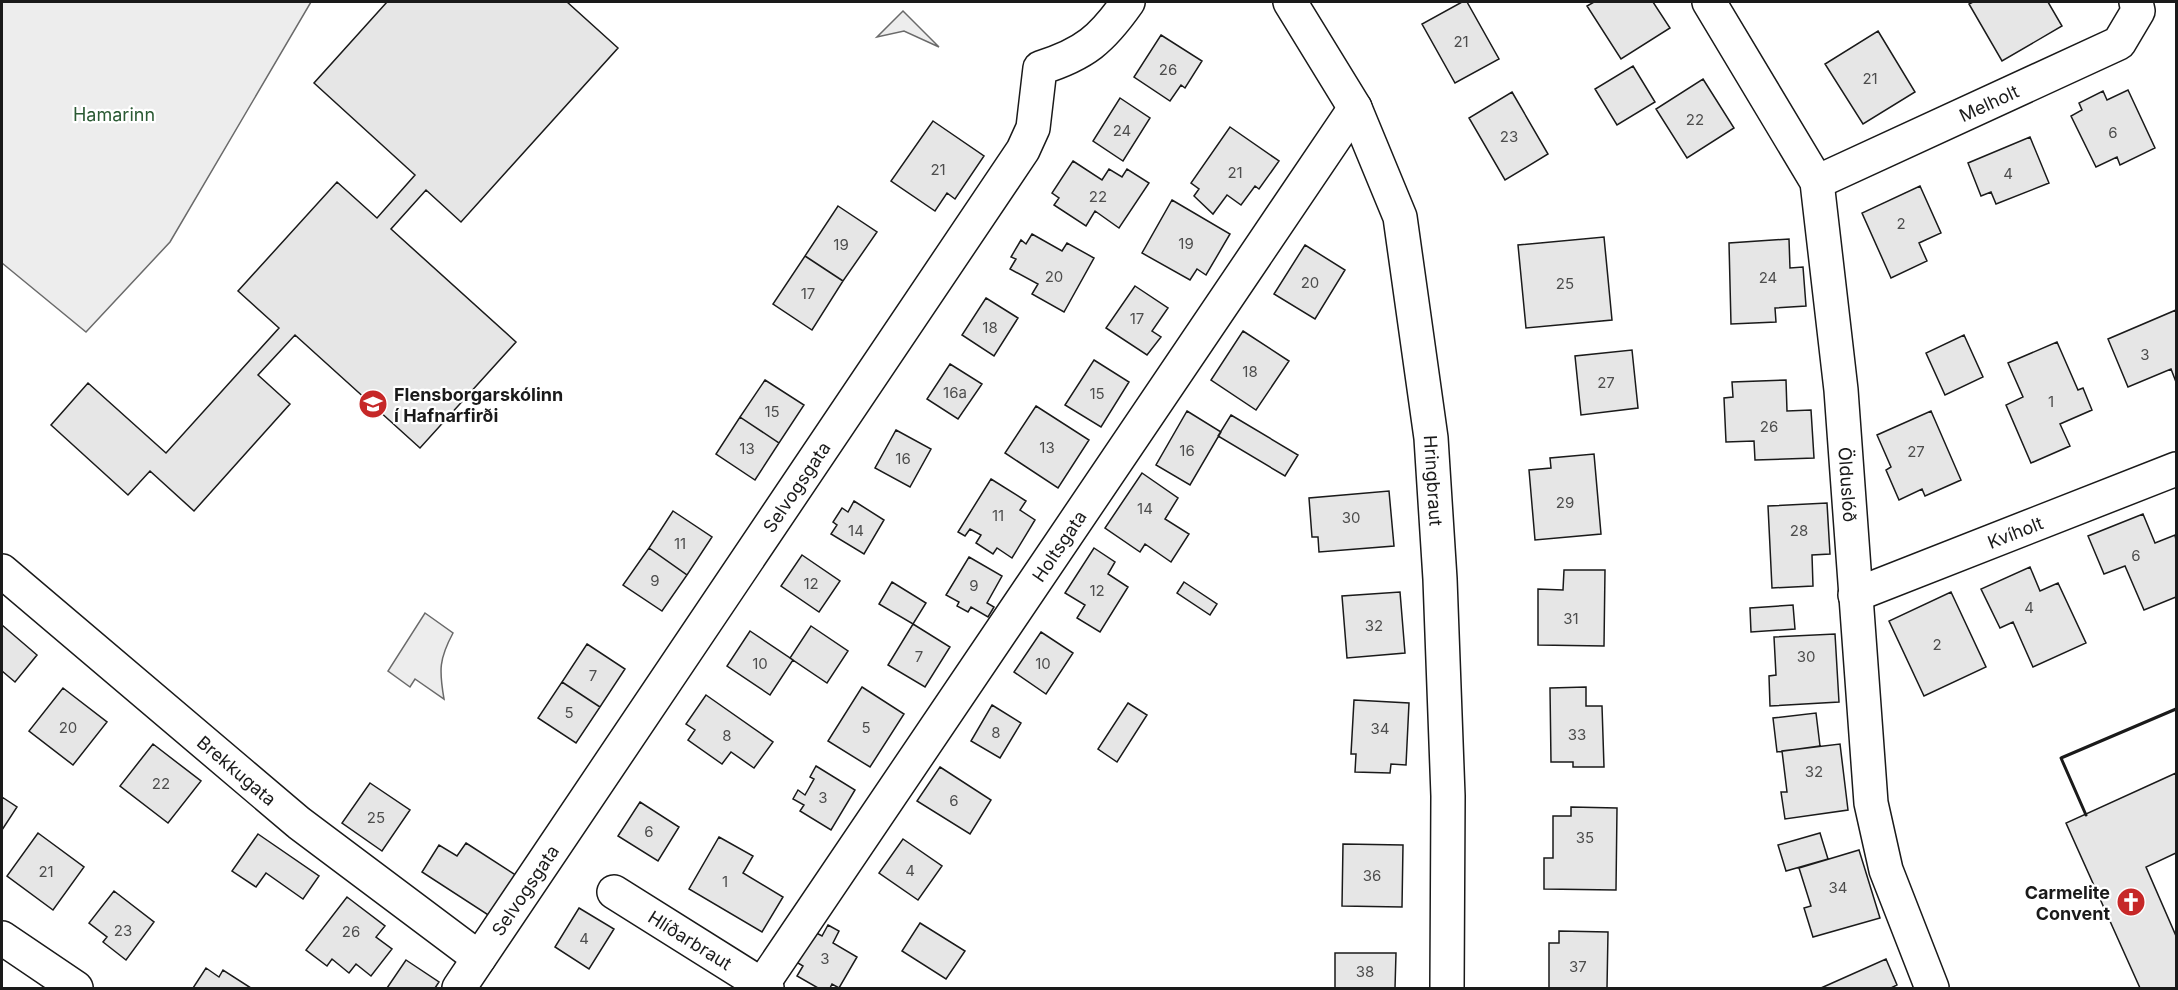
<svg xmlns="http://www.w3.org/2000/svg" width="2178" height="990" viewBox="0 0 2178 990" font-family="Inter,sans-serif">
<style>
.green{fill:#ededed;stroke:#6a6a6a;stroke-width:1.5}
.building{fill:#e6e6e6;stroke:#1a1a1a;stroke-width:1.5}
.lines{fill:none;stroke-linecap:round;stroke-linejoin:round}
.street-casing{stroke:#1a1a1a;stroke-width:36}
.street{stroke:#fff;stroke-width:33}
.wall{stroke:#1a1a1a;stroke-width:3}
.labels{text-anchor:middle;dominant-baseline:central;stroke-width:4.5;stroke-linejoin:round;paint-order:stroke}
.number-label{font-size:15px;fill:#4d4d4d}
.street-label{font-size:18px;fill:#1a1a1a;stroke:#fff}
.park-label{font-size:18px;fill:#2b5a34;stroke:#fff}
.poi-label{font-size:18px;font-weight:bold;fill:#1a1a1a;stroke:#fff;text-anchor:start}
</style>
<rect width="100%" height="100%" fill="#fff"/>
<!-- green -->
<path class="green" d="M2,2H311L170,242L86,332L2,263Z
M903,11L939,47L904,31L877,37Z
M425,613L453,633C439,659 439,670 444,699L415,679L410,687L388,671Z"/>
<!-- building -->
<path class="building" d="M387,2H567L618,48L461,222L426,190L391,229L516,342L420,448L295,335L258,375L290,404L194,511L150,471L128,495L51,425L88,383L166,453L279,328L238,291L337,182L377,218L415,175L314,83Z
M1462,2H1467L1499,59L1455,83L1422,24Z
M1594,2H1653L1670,28L1621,59L1587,6Z
M1973,2H2048L2062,26L2002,61L1969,4Z
M1878,31L1915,92L1863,124L1825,64Z
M1161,35L1202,61L1185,88L1181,85L1170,101L1134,77Z
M1633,66L1655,102L1617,125L1595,89Z
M1703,79L1734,128L1687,158L1656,109Z
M2128,90L2155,148L2120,165L2117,157L2096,167L2071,116L2082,110L2079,103L2103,91L2107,100Z
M1512,92L1548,154L1505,180L1469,118Z
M1120,98L1150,118L1123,161L1093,141Z
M933,121L984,156L955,199L947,193L935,211L891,181Z
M1230,127L1279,161L1259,189L1255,186L1241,205L1227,195L1213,214L1194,196L1199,189L1191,183Z
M2030,137L2049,183L1996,204L1991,192L1981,196L1968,163Z
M1073,161L1102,180L1109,169L1122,177L1127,169L1149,183L1119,228L1095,211L1086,226L1054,205L1059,198L1052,193Z
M1920,186L1941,233L1919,243L1927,261L1891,278L1862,213Z
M1172,200L1230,234L1206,275L1197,269L1190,280L1142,253Z
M838,206L877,232L843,281L805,256Z
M1032,234L1062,251L1067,243L1094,258L1064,312L1032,294L1038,284L1010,269L1016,259L1011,257L1021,240L1026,244Z
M1604,237L1612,320L1526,328L1518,245Z
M1789,239L1790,268L1803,267L1806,306L1775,308L1776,322L1731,324L1729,243Z
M1305,245L1345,270L1315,319L1274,294Z
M805,256L843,281L812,330L773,304Z
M1135,286L1168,308L1152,331L1161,337L1147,355L1106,328Z
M986,298L1018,318L994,356L962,335Z
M2176,310V382L2171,369L2128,387L2108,339Z
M1243,331L1289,361L1256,410L1211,380Z
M1964,335L1983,377L1945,395L1926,353Z
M2057,342L2078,390L2083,388L2092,410L2060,424L2070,446L2031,463L2006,405L2023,397L2008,363Z
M1632,350L1638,408L1581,415L1575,356Z
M1094,360L1129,382L1101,427L1065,405Z
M950,364L982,384L958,419L927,399Z
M765,380L804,405L779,443L740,417Z
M1786,380L1787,411L1811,410L1814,458L1755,460L1754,441L1726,442L1724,398L1733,397L1732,382Z
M1036,406L1089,440L1058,488L1005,453Z
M1187,411L1221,432L1190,485L1156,465Z
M1931,411L1961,480L1925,496L1922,489L1899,500L1886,470L1891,467L1877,435Z
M1231,415L1298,455L1285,476L1218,436Z
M740,417L779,443L755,480L716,454Z
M896,430L931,449L910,487L875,468Z
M1594,454L1601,534L1535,540L1529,470L1551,468L1550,458Z
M1142,473L1178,498L1165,519L1189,534L1171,562L1145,544L1140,552L1105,528Z
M991,479L1026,501L1020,510L1035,520L1012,558L997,548L993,554L976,543L981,535L970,529L965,536L958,532Z
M1389,491L1394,546L1319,552L1318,537H1312L1309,498Z
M854,501L884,520L864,554L831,534L837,525L833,522L842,508L848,512Z
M1827,503L1830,554L1812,555L1813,586L1772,588L1768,506Z
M673,511L712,537L687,575L649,548Z
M2143,514L2155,543L2175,535L2176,540V597L2144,610L2125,566L2104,574L2088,536Z
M649,548L687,575L662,611L623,585Z
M1094,548L1115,562L1108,574L1128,587L1100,632L1077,618L1085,605L1065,593Z
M802,555L840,581L819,612L781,586Z
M969,557L1002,576L987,603L994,607L988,617L971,607L968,612L957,606L959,602L946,595Z
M2030,567L2040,591L2058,583L2086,643L2033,667L2013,622L2000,628L1981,589Z
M1564,570H1605L1604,646L1538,645V589L1563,590Z
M892,582L926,603L913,624L879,604Z
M1184,582L1217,604L1210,615L1177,593Z
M1400,592L1405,653L1347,658L1342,596Z
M1951,592L1986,667L1924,696L1889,621Z
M1793,605L1795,629L1751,632L1750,608Z
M913,624L950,647L925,687L888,665Z
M2,625L37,655L15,682L2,671Z
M811,626L848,651L827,683L790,658Z
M750,631L793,660L770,695L727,666Z
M1041,632L1073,653L1046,694L1014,672Z
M1835,634L1839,702L1770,706L1769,676L1776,675L1774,637Z
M587,644L625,669L600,707L562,682Z
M562,682L600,707L576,743L538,718Z
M862,687L904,714L870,767L828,741Z
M1586,687V706H1602L1604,767H1573V762H1551L1550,688Z
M63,688L107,722L73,765L29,731Z
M706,695L773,742L754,768L731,752L722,764L688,740L695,730L686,724Z
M1354,700L1409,703L1406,765L1391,764L1390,773L1355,772L1356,754H1351Z
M1128,703L1147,715L1117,762L1098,749Z
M992,705L1021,723L1000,758L971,741Z
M1816,713L1820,746L1777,752L1773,718Z
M153,744L201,781L168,823L120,786Z
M1840,744L1848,810L1785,819L1781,792H1787L1782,751Z
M816,766L855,790L831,830L800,811L804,805L793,799L798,790L805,795L814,779L810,777Z
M940,767L991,800L970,834L917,801Z
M2176,773V853L2146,867L2176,936V988H2140L2066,823Z
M370,783L410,810L382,851L342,823Z
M2,797L17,807L2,830Z
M640,802L679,827L658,861L618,836Z
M1571,807L1617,808L1616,890L1544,889V858H1553V816H1571Z
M38,833L84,867L53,910L7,876Z
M1820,833L1828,859L1786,871L1778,845Z
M258,834L319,876L303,899L266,873L256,887L232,871Z
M719,837L753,856L743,873L783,897L762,932L689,889Z
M903,839L942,866L918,900L879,873Z
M466,843L525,881L499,922L422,872L439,845L457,856Z
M1343,844L1403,845L1402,907L1342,906Z
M1859,850L1880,918L1813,937L1804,908L1811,906L1799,868Z
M114,891L154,922L126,960L103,942L107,937L89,923Z
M347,897L385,926L376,937L392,949L371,976L356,964L349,973L332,959L327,966L306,950Z
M579,908L614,929L589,969L555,947Z
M920,923L965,951L946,979L902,951Z
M828,925L839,931L833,943L857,957L839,988L832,984L830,988H818L797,976L803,966L793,960L811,930L822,936Z
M1559,931L1608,932L1607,988H1549V943H1559Z
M1335,953H1396L1395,988H1335Z
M1886,959L1897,985L1891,988H1821Z
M406,960L439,982L435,988H387Z
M206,968L219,977L223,970L251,988H193Z"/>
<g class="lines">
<!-- street casing -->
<g class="street-casing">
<g id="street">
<path id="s1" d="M1290,2L1355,108L1400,217L1431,438L1440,579L1448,796L1447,988"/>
<path id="s2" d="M1709,2L1817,182L1841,390L1871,803L1886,870L1932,988"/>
<path id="s3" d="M1817,182L2119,43L2138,11L2136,2"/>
<path id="s4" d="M2,571L299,823L479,958"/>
<path id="s5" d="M1855,595L2176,469"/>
<path id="s6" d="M614,892L767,988"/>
<path d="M2,938L76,988"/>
<path id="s7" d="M762,985L1355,108"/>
<path id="s8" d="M459,988L1023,150L1033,128L1040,68C1085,54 1102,39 1128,2"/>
</g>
</g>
<!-- street -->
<use href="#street" class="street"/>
<!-- wall -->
<path class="wall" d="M2086,815L2061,758L2176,709"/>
</g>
<!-- icons -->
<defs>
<g id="school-disc" transform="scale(1.5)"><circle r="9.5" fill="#c62828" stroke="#fff"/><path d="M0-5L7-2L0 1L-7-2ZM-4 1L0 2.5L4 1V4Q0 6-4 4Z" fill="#fff"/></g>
<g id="church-disc" transform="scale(1.5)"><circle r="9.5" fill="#c62828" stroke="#fff"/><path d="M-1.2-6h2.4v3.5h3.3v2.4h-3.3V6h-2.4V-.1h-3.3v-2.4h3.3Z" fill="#fff"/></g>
</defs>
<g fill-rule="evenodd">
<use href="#school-disc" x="373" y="404"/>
<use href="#church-disc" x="2131" y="902"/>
</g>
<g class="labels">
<!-- number labels -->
<g class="number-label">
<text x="1461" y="41">21</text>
<text x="1168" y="69">26</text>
<text x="1870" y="78">21</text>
<text x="1695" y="119">22</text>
<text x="1122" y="130">24</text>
<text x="2113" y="132">6</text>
<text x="1509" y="136">23</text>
<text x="938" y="169">21</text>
<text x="1235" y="172">21</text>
<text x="2008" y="173">4</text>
<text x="1098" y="196">22</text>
<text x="1901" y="223">2</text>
<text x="1186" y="243">19</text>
<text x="841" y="244">19</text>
<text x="1054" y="276">20</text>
<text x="1768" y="277">24</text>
<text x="1310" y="282">20</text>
<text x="1565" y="283">25</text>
<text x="808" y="293">17</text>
<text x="1137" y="318">17</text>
<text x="990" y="327">18</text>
<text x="2145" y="354">3</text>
<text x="1250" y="371">18</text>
<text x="1606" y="382">27</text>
<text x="955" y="392">16a</text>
<text x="1097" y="393">15</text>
<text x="2051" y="401">1</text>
<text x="772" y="411">15</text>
<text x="1769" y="426">26</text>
<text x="1047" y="447">13</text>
<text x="747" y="448">13</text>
<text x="1187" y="450">16</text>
<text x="1916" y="451">27</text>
<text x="903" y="458">16</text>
<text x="1565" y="502">29</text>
<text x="1145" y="508">14</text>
<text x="998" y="515">11</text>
<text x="1351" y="517">30</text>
<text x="856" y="530">14</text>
<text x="1799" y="530">28</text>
<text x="680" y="543">11</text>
<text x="2136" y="555">6</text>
<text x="655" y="580">9</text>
<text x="811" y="583">12</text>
<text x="974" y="585">9</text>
<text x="1097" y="590">12</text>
<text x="2029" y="607">4</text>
<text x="1571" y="618">31</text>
<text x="1374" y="625">32</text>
<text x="1937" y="644">2</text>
<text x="919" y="656">7</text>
<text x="1806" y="656">30</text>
<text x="760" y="663">10</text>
<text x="1043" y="663">10</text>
<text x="593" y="675">7</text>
<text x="569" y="712">5</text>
<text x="68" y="727">20</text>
<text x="866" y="727">5</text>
<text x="1380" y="728">34</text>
<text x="996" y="732">8</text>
<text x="1577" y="734">33</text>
<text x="727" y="735">8</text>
<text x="1814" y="771">32</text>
<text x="161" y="783">22</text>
<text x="823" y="797">3</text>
<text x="954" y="800">6</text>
<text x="376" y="817">25</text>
<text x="649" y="831">6</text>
<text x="1585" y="837">35</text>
<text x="910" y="870">4</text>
<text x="46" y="871">21</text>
<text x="1372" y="875">36</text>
<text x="725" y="881">1</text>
<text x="1838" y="887">34</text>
<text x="123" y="930">23</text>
<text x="351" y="931">26</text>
<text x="584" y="938">4</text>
<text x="825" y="958">3</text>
<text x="1578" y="966">37</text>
<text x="1365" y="971">38</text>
</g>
<!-- street labels -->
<g class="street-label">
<text stroke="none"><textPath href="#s3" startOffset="189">Melholt</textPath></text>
<text stroke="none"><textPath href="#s1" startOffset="508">Hringbraut</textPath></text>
<text stroke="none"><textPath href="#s2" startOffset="514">Ölduslóð</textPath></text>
<text stroke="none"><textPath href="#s8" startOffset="604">Selvogsgata</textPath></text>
<text stroke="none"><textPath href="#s5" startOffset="172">Kvíholt</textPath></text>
<text stroke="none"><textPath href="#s7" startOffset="530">Holtsgata</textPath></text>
<text stroke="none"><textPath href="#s4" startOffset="308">Brekkugata</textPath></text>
<text stroke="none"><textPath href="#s8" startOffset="118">Selvogsgata</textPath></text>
<text stroke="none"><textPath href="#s6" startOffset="90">Hlíðarbraut</textPath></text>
</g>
<!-- park labels -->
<g class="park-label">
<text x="114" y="114">Hamarinn</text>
</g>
<!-- poi labels -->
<g class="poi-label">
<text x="394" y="394">Flensborgarskólinn<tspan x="394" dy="21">í Hafnarfirði</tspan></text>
<text x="2110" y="892" text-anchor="end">Carmelite<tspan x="2110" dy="21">Convent</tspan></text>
</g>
</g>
<!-- border -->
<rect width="2178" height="990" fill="none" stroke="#1a1a1a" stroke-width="6"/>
</svg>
